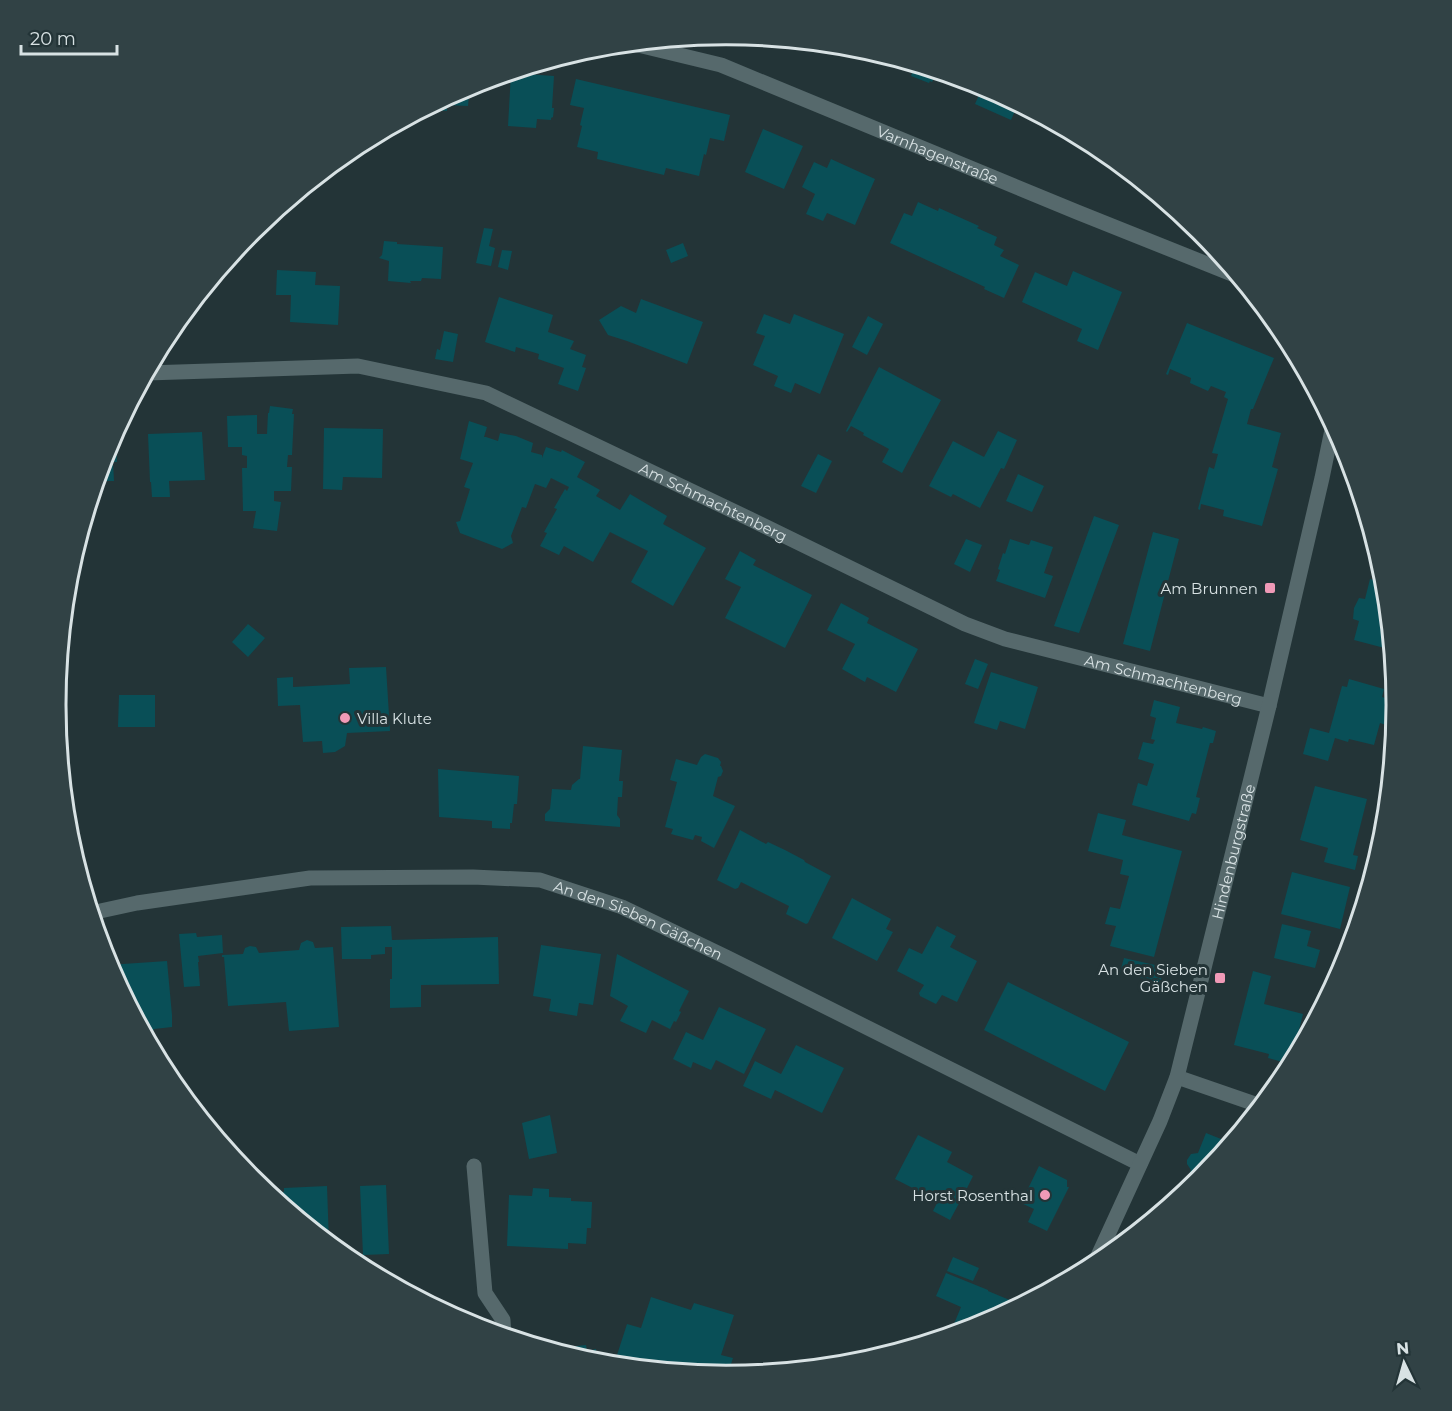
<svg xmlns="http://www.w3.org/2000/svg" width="1452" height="1411" viewBox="0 0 1452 1411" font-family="Montserrat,sans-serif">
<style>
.building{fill:#094f57}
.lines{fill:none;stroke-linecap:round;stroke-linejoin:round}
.lane{stroke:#56696c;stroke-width:15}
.street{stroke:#56696c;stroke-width:15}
.poi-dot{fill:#f09ab7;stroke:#233437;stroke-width:2}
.labels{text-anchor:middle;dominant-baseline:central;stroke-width:6;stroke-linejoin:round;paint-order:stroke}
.street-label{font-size:15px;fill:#d8e2e4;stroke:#233437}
.poi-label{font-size:15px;fill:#d8e2e4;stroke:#233437;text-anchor:end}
.rim{fill:none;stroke:#d8e2e4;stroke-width:3}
</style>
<rect width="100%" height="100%" fill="#233437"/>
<!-- building -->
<path class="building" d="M894,59L933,71L937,72L932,82L930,81L929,83L911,76L912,73L892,64Z
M511,73L554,76L552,108H554L553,117L551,118V120L537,119L536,128L508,126Z
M576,79L730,115L724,141L710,138L706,155L704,154L699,176L666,168L664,175L597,159L598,152L577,147L582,126L580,125L584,108L570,105Z
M470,85L468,106L447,105V111L425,109Z
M983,86L1018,104L1011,120L975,104Z
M763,129L803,146L784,189L745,172Z
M831,159L875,179L855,225L827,213L823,221L806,214L815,194L802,187L814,162L827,168Z
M918,202L938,211L939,208L979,226L977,228L997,237L994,245L1004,250L1000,256L1019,265L1004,298L984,289L985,287L890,243L904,213L912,216Z
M484,228L493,229L489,246L495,248L491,266L476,263Z
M252,230L253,247H238L252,231Z
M384,241L397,242V244L443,247L441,279L422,278L421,281H410L411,283L388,281L389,261L379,258L382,255Z
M683,243L688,256L671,263L666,250Z
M502,250L512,251L508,270L498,267Z
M277,270L316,272L315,285L340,286L338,325L290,322L291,295H276Z
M1073,271L1122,292L1098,350L1077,341L1082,329L1022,302L1035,272L1067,286Z
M499,297L553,315L548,332L574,341L570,349L586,355L582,367L586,368L578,391L558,384L564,368L538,359L539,354L516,347L515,352L485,342Z
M641,299L703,322L687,364L627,341L608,335L599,320L621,306L636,313Z
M764,314L790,324L794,314L844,334L820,394L795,383L791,393L774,386L778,376L753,365L765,336L756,333Z
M868,316L883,324L867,355L852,347Z
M1187,323L1274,358L1253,409H1251L1247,424L1281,433L1272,467L1278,469L1262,526L1223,516L1224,510L1201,504L1200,510L1198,509L1209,467L1214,469L1218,454L1212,453L1228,399L1224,397L1226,392L1211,386L1208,391L1190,383L1191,378L1170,369L1168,375L1166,374Z
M444,331L458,334L453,362L435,359L437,349L440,350Z
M879,367L941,400L902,473L882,462L889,449L863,435L864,433L851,426L847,432L846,431Z
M270,406L293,409L292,414H294L292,455H288L287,467H292L291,491H274V501L281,502L277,531L253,528L256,511H243L242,468H247V456L242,455V447H228L227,416L257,415V434H267L268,413H269Z
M469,421L487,427L484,437H486L498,441L500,433L516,436L533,443L531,452L542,455V458L546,447L561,452L562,450L585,462L577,477L600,490L596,496L620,510L630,494L667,516L663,524L706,548L673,606L631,582L648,551L610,532L593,562L564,546L559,555L540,546L547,533L544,532L557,509L554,508L565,489L567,491L569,487L551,478L546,488L535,484L526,508L522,507L511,536L513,543L502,549L460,533L456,522L460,521L470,489L464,487L473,463L460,459Z
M324,428L383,429L382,478L343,477L342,490L323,489Z
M998,431L1017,440L1004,469L1001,468L980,508L953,494L951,497L929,486L953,441L984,457Z
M202,432L205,480L169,481L170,497H152L151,482H150L148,434Z
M112,437L113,443L116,442L117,462H113L114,481H96L106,448Z
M818,454L832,461L816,493L801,486Z
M1018,474L1044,486L1032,512L1006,501Z
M1094,516L1119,525L1079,633L1054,626Z
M1153,532L1179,539L1150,651L1123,644Z
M966,539L982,545L970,572L954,564Z
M1010,539L1029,545L1031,540L1053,547L1044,573L1053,576L1045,598L996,581L1000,570L998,569L1003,553L1005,554Z
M740,551L756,560L753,565L812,595L785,648L725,618L741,587L725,579Z
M1370,579L1385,583L1392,650L1354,640L1359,621L1353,619L1354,608L1359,598L1365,599Z
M841,603L869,618L867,623L918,649L896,692L867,677L865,682L842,669L855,644L827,630Z
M248,624L265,638L248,657L232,642Z
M62,638L70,640L64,673L58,672Z
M975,659L988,664L978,689L965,684Z
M386,667L390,731L347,733L345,746L335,752L323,753L322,741L303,742L300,705L278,706L277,678L293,677V687L350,684L349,668Z
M991,672L1038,687L1025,729L1000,721L997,730L974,723Z
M1349,679L1384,689L1382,697L1392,700L1394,702L1388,723L1386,725L1380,723L1374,745L1349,739L1348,742L1335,738L1328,761L1303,754L1310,728L1329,733L1342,686L1347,687Z
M119,695H155V727H118Z
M56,698H61V724H64L66,725V734L64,736H61V750H59L55,705Z
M1154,700L1180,707L1176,723L1202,729L1203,727L1216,731L1213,743H1210L1196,797L1200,798L1196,814L1192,813L1189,821L1132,805L1138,783L1147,786L1154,764L1138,759L1143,742L1153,744L1155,740L1151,739L1156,718L1150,716Z
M583,746L622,750L619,781H623L622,797H618L617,815L620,819V827L545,821V814L550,809L552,789L571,790L572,785L579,779H580Z
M705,754L718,758L721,762L720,766H721L723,771L721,776L718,777L713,796L735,806L714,848L701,841L702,837L695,835L693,840L671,834L673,829L665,827L677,782L670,780L676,759L697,765L701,757Z
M438,769L519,776L517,804H514L512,823H510V829L492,828V821L439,817Z
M1315,786L1367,799L1353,855L1358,856L1355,870L1324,862L1328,848L1300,840Z
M1098,813L1126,820L1122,835L1182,851L1154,957L1110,946L1116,926L1105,924L1110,907L1120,909L1129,876L1120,874L1123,860L1088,851Z
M740,830L766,844L768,842L785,850L804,860L805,862L831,876L808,923L806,924L786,914L789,906L741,882L738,888L735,889L717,880Z
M1292,872L1350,887L1340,929L1281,914Z
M852,898L891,919L886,929L893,932L877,961L832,938Z
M1282,924L1311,931L1307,946L1320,950L1315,968L1274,958Z
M391,926L392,940L498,937L499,984L421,985V1007L390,1008V979H392V947H385V954L371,955V959H342L341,927Z
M937,926L956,936L950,947L977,961L957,1002L942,995L936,1004L920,996L919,993L924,985L897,971L909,948L922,954Z
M196,933L197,937L222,935L223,953L198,956L199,962H198L200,986L184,987L179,934Z
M307,940L313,942L315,948L333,947L339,1027L289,1031L286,1002L228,1006L224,957H222V955L243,954L245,948L250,946L256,947L259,953L299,950L301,943Z
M541,945L601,954L593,1005L579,1003L577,1016L549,1011L551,999L533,996Z
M617,954L689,991L679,1011L681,1012L676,1022L674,1021L670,1029L652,1020L646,1033L620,1021L628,1006L610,996Z
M1124,958L1164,967L1160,983L1120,972Z
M167,961L172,1015V1027L154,1029L151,1037L147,1039L108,965Z
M1253,971L1271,976L1264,1004L1303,1014L1292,1058L1287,1060L1286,1063L1268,1058L1269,1054L1234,1045Z
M1008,982L1129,1042L1105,1091L984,1030Z
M719,1007L766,1029L744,1074L716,1060L711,1070L693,1062L691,1068L673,1059L686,1032L703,1040Z
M796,1045L844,1068L822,1113L775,1090L771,1099L743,1086L755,1061L781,1074Z
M550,1115L557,1153L529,1159L522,1123Z
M1206,1133L1231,1143L1200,1180L1185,1193L1182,1192L1191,1170L1187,1164V1160L1191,1154L1198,1153Z
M918,1135L952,1152L947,1162L973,1176L966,1190L968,1191L966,1195L964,1194L950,1220L933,1211L938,1201L895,1179Z
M1039,1166L1067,1180V1187H1069L1047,1231L1028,1222L1034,1209L1021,1203Z
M386,1185L389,1254L363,1255L360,1186Z
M327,1186L329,1243L302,1221L301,1219H300L268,1193L284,1192V1188Z
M533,1188L549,1189V1197L571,1198V1201L592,1202L591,1228H587L586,1244L568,1243V1249L507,1246L509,1195L532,1196Z
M953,1257L979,1268L973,1281L947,1271Z
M946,1273L988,1290V1291L1012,1301L1006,1313L982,1326L949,1336L961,1307L936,1296Z
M651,1297L691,1310L694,1303L734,1315L721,1355L733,1358L727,1376L665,1370L617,1355L627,1324L641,1328Z
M586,1345L587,1351L596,1349L597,1364L548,1349Z"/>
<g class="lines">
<!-- lane -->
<path class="lane" d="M474,1166L485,1293L503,1320L504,1336"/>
<!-- street -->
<g class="street">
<path id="s1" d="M634,44L721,65L1077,212L1237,276"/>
<path id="s2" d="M147,373L358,366L486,393L750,519L965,624L1005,639L1269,706"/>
<path id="s3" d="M91,913L137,903L310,878L473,877L540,880L622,907L726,957L1140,1164"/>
<path d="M1177,1077L1261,1106"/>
<path id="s4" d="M1093,1267L1160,1121L1177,1077L1269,706L1322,478L1333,425"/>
</g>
</g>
<!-- markers -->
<g class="poi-dot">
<rect x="1264" y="582" width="12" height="12" rx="3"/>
<circle cx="345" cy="718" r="6"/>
<rect x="1214" y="972" width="12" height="12" rx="3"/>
<circle cx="1045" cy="1195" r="6"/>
</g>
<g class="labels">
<!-- street labels -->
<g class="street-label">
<text stroke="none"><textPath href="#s1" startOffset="324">Varnhagenstraße</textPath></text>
<text stroke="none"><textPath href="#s2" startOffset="594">Am Schmachtenberg</textPath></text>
<text stroke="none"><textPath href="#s2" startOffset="1080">Am Schmachtenberg</textPath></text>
<text stroke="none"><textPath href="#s4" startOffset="440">Hindenburgstraße</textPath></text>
<text stroke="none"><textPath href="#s3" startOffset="558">An den Sieben Gäßchen</textPath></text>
</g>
<!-- poi labels -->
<g class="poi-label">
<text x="1258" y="588">Am Brunnen</text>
<text x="357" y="718" text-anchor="start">Villa Klute</text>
<text x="1208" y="969">An den Sieben<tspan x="1208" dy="17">Gäßchen</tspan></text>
<text x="1033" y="1195">Horst Rosenthal</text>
</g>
</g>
<!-- crop -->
<path d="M0 0H1452V1411H0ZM66 705a660 660 0 1 1 1320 0a660 660 0 1 1-1320 0Z" fill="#314245" fill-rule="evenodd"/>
<path class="rim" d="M66 705a660 660 0 1 1 1320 0a660 660 0 1 1-1320 0Z"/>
<!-- north arrow -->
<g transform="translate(1404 1363) rotate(355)" stroke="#233437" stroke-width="4.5" paint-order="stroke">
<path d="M0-4.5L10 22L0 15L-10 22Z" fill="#d8e2e4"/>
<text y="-9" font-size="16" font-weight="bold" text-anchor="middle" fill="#d8e2e4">N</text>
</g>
<!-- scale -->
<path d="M21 45v9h96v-9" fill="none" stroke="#d8e2e4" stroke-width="3"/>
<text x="30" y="45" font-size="18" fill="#d8e2e4" stroke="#233437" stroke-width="4.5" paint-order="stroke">20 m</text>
</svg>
